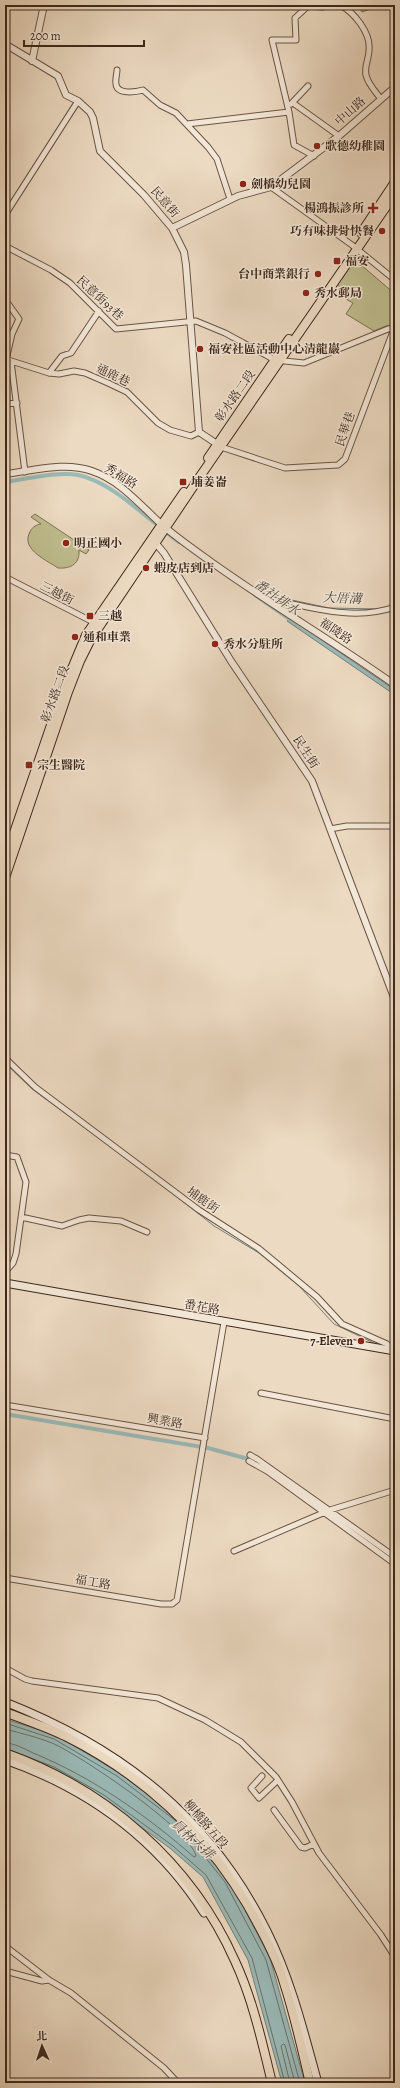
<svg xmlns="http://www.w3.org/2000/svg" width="400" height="2088" viewBox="0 0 400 2088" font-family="Alegreya,'Noto Serif TC',serif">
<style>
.green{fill:#bfbd8e;stroke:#7e7254}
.water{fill:#9abab8;stroke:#758079}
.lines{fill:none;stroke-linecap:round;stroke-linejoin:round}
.shore{stroke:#6c716a;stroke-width:1}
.stream{stroke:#758079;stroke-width:1}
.canal{stroke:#9abab8;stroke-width:4}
.minor-casing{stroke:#6a5445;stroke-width:7}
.tertiary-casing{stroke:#6a5445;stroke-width:8}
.secondary-casing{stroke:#3e281b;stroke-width:9}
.primary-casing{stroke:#3e281b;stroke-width:10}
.trunk-casing{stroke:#3e281b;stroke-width:10}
.minor{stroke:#f3e7d7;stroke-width:5}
.tertiary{stroke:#f3e7d7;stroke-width:6}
.secondary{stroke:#f3e7d7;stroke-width:7}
.primary{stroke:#ecdac2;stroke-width:8}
.trunk{stroke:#ecdac2;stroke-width:8}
.poi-dot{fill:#8f2418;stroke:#f3e7d7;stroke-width:1.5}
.labels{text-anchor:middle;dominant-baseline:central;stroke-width:3;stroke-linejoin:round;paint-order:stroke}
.street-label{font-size:12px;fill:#3e281b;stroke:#f3e7d7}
.poi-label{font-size:12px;font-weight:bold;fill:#3e281b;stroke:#f3e7d7;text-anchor:start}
.water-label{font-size:13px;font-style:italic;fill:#554c42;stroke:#f3e7d7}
</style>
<rect width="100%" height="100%" fill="#ecdac2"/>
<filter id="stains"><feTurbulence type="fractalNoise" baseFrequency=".005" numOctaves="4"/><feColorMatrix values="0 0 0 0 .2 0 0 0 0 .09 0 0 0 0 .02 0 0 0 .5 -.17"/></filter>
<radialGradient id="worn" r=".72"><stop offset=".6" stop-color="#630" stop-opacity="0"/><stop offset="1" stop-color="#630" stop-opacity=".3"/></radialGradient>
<!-- green -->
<path class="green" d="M359,5H381L362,12Z
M353,258L395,294V325L386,326L374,331L346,314L353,303L339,295L341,288L335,283Z
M35,514L89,550L86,554L79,550C80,563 72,569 58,568C48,561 22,550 29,534C31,528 35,525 41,524L31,517Z"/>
<!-- water -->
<path class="water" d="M291,619L395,690V695L287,621Z
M5,1719L56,1735L119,1773L179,1818L229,1879L270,1958L305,2083H282L248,1960L203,1877L171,1849L102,1798L5,1751Z"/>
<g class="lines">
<!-- shore -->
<path class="shore" d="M5,1723L54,1739L117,1776L176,1821L225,1882L266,1960L300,2083
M5,1729C20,1733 37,1737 52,1743C80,1755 190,1829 196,1856L194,1857C146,1815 92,1777 33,1753C25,1749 14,1743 5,1743
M5,1748L54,1767L104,1795L173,1846L206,1875L252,1958L285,2083
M290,2083L281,2046L283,2044L285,2045L295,2083"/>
<!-- stream -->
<path class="stream" d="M264,594L329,608L379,609
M5,1063L32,1089L110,1146
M162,1185L214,1226L259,1253L299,1286L334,1324L378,1345
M391,1354L395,1357"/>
<!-- canal -->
<path class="canal" d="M5,482C26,479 58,471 78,475C113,482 149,521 179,542
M255,595L294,622
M5,1414L208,1448L252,1460"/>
<!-- minor casing -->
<g class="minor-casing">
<path id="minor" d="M340,5C354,12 371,33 369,50C369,59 364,66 366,75C368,84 375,91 381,99
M117,70C117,74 115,80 116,84C117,95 136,92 143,90L160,105L176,113L208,147L217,159L230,199
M293,103L339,136
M291,104L308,86
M187,124L289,112
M314,156L294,145L289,112L272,40H296L295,18L308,6L323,7L329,5
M271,187L352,245L395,280
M5,215L78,101
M5,246L51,270L70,283L116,329L196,321L225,333L275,360L304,363L388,329L395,328
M5,303L9,305L19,319L12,334L6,360
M5,359L49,373L59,374L74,371L85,373L108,383L127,392L158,423L170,430L191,436L199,432
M11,361L25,472
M49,373L62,356L71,353L99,311
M5,404L17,403
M221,447L285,468L338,465L345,459L392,334L395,332
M5,577L95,623
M264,598C307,606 352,622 395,607
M330,829L347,826H395
M5,1058L35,1087L199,1210L258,1248L275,1262L317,1297L342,1324L387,1344L393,1351
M5,1155L17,1157L26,1182L16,1254L13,1263L5,1272
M21,1217L62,1226L79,1220L89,1218L121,1221L147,1232
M261,1393L395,1419
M5,1405L205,1438
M250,1455L257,1459L395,1557
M249,1461L267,1471L395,1564
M234,1551L330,1510L395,1490
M5,1578L161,1604H172L177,1600L224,1322
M5,1668L25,1679L32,1681L158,1698L205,1720L241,1742L276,1777L292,1802L319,1853L381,1935L395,1957
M262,1776L251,1788L259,1798L277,1781
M274,1810L301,1847L305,1848L314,1844
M5,1886L6,1885
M5,1946L49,1980L71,1993L164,2068L178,2083
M5,1971L42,1981L49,1980"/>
</g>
<!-- tertiary casing -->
<g class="tertiary-casing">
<path id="tertiary" d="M5,44L58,76L66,95L78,101L90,112L93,118L100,151L144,195L172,228L184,252L186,265L199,432L220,446
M32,61L44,5
M172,228L238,196L271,187L339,136L395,87
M5,474C33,471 64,461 92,471C121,481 139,504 161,524C177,538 196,551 214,564C273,606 336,643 395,685
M153,540L164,553L231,661L312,781L395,1000"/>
</g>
<!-- secondary casing -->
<g class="secondary-casing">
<path id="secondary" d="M5,1283L395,1351
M5,1702C122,1748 210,1817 267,1931C291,1979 304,2032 318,2083
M5,1760C88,1789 156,1838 204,1913"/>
</g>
<!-- primary casing -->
<g class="primary-casing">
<path id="primary" d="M361,233L395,182
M208,458L289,339
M5,859L63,690L86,635L184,492
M5,878L68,692L80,661L91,639L201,475L395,194"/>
</g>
<!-- trunk casing -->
<g class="trunk-casing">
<path id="trunk" d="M5,1712C25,1720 47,1727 67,1737C152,1780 218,1845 261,1930C270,1947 279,1965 284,1983C295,2016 302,2050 310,2083
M5,1753C106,1789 191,1862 235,1961C253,2000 262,2042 272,2083"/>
</g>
<!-- minor -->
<use href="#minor" class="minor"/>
<!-- tertiary -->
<use href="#tertiary" class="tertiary"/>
<!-- secondary -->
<use href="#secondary" class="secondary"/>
<!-- primary -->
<use href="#primary" class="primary"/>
<!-- trunk -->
<use href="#trunk" class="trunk"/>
</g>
<!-- markers -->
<g class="poi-dot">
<circle cx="317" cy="146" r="4"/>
<circle cx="243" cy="184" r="4"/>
<path d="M371 202h4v4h4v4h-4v4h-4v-4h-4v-4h4z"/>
<circle cx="382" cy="231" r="4"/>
<rect x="333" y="257" width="8" height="8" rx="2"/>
<circle cx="318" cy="274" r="4"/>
<circle cx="306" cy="293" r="4"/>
<circle cx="200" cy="349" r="4"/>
<rect x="179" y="478" width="8" height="8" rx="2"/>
<circle cx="66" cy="543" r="4"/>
<circle cx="146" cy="568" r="4"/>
<rect x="86" y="612" width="8" height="8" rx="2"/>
<circle cx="75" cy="637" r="4"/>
<circle cx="215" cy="644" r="4"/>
<rect x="25" y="761" width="8" height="8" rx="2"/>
<circle cx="361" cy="1341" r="4"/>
</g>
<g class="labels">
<!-- street labels -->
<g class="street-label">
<text transform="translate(350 111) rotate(-42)">中山路</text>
<text transform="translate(165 202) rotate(49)">民意街</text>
<text transform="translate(100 298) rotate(43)">民意街93巷</text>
<text transform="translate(113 375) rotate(25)">通鹿巷</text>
<text transform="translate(235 396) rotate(-55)">彰水路二段</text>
<text transform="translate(345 429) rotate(-71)">民華巷</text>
<text transform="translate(121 476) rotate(32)">秀福路</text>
<text transform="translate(57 593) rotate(27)">三越街</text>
<text transform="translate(336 631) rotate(34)">福陵路</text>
<text transform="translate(55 694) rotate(-70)">彰水路二段</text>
<text transform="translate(306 752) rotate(57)">民生街</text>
<text transform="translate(203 1200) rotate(35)">埔鹿街</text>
<text transform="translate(202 1307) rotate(10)">番花路</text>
<text transform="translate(165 1421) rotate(10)">興業路</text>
<text transform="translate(93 1582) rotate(10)">福工路</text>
<text transform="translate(206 1824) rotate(49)">柳橋路五段</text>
</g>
<!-- poi labels -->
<g class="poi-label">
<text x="325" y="146">歌德幼稚園</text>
<text x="251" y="184">劍橋幼兒園</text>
<text x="364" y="208" text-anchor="end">楊鴻振診所</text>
<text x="374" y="231" text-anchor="end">巧有味排骨快餐</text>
<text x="345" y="261">福安</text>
<text x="310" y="274" text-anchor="end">台中商業銀行</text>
<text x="314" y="293">秀水郵局</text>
<text x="208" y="349">福安社區活動中心清龍巖</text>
<text x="191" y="482">埔姜崙</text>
<text x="74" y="543">明正國小</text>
<text x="154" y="568">蝦皮店到店</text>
<text x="98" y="616">三越</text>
<text x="83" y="637">通和車業</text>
<text x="223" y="644">秀水分駐所</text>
<text x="37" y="765">宗生醫院</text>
<text x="353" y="1341" text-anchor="end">7-Eleven</text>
</g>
<!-- water labels -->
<g class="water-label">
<text transform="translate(277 597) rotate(35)">番社排水</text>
<text transform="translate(342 598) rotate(3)">大厝溝</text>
<text transform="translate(193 1839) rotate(42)">員林大排</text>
</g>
</g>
<!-- margin -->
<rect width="400" height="2088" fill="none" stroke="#ecdac2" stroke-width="20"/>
<rect x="6" y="6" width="388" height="2076" fill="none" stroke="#3e281b" stroke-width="2"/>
<rect x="10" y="10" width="380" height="2068" fill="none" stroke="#3e281b"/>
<!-- north arrow -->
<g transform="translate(42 2046) rotate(357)" stroke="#f3e7d7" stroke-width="3" paint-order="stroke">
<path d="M0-3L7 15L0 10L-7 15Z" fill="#3e281b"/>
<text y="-6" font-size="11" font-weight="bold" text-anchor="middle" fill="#3e281b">北</text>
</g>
<!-- scale -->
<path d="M24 40v6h120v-6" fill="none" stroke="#3e281b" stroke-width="2"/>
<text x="30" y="40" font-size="12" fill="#3e281b" stroke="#f3e7d7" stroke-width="3" paint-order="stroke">200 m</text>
<rect width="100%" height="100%" filter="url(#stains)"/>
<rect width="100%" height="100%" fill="url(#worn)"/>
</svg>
